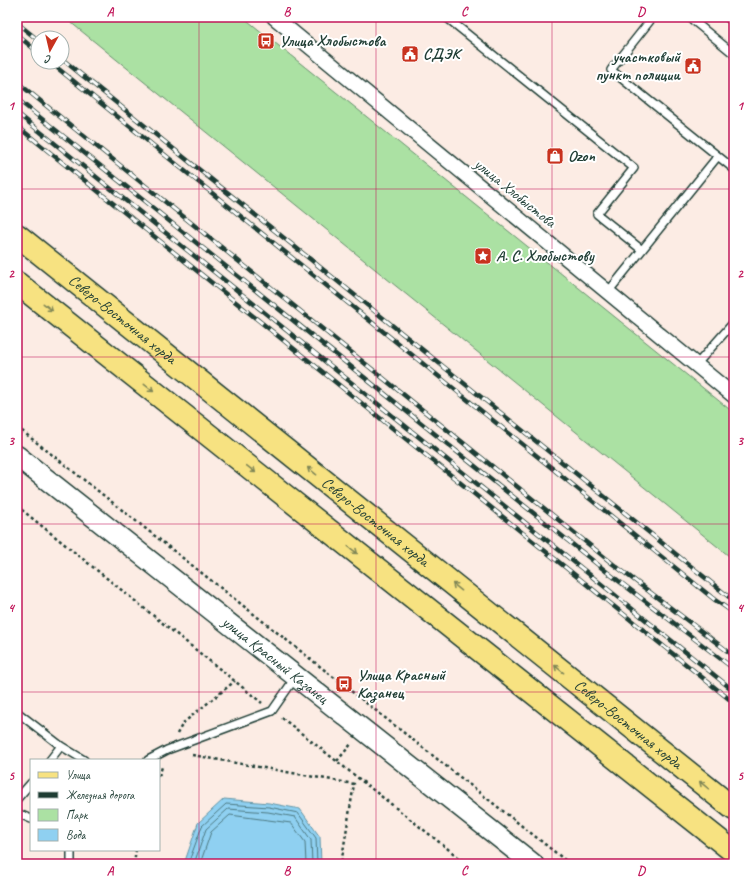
<svg xmlns="http://www.w3.org/2000/svg" width="751" height="881" viewBox="0 0 751 881" font-family="Caveat,sans-serif">
<style>
.green{fill:#abe1a3;stroke:#658f6c}
.water{fill:#8fd0f1;stroke:#6295a5}
.lines{fill:none;stroke-linecap:round;stroke-linejoin:round}
.shore{stroke:#4c7880;stroke-width:1}
.lane-casing{stroke:#1f3d34;stroke-width:10}
.street-casing{stroke:#1f3d34;stroke-width:17}
.secondary-casing{stroke:#1f3d34;stroke-width:23}
.primary-casing{stroke:#1f3d34;stroke-width:25}
.path{stroke:#1f3d34;stroke-width:2.5;stroke-dasharray:3 3;stroke-linecap:butt}
.lane{stroke:#fff;stroke-width:7}
.street{stroke:#fff;stroke-width:14}
.secondary{stroke:#fff;stroke-width:20}
.primary{stroke:#f7e281;stroke-width:22}
.rail-casing{stroke:#1f3d34;stroke-width:4.5}
.rail{stroke:#fff;stroke-width:3;stroke-dasharray:9;stroke-linecap:butt}
.oneway{stroke:#808757}
.grid{fill:none;stroke:#c2185b;stroke-width:1;stroke-opacity:0.55}
.labels{text-anchor:middle;dominant-baseline:central;stroke-width:4;stroke-linejoin:round;paint-order:stroke}
.poi-label{font-size:16px;font-weight:bold;fill:#1f3d34;stroke:#fff;text-anchor:start}
.street-label{font-size:16px;fill:#1f3d34;stroke:#fff}
.neatline{fill:none;stroke:#c2185b;stroke-width:1.5}
.grid-label{font-size:13px;text-anchor:middle;font-weight:bold;fill:#c2185b}
</style>
<rect width="100%" height="100%" fill="#fcece4"/>
<filter id="ink" filterUnits="userSpaceOnUse"><feTurbulence type="fractalNoise" baseFrequency=".025" numOctaves="2"/><feDisplacementMap in="SourceGraphic" scale="8" xChannelSelector="R" yChannelSelector="G"/><feConvolveMatrix kernelMatrix="1 2 1 2 8 2 1 2 1" color-interpolation-filters="sRGB"/></filter>
<g filter="url(#ink)">
<!-- green -->
<path class="green" d="M64,17H243L734,413V560Z"/>
<!-- water -->
<path class="water" d="M224,799L269,803L300,809L320,837L321,864H184L198,823Z"/>
<g class="lines">
<!-- shore -->
<path class="shore" d="M188,864L202,826L226,804L269,807L298,813L316,838L317,864
M194,864L206,829L228,809L268,812L295,817L311,840L312,864
M200,864L211,832L230,815L291,823L305,842L306,864"/>
<!-- lane casing -->
<g class="lane-casing">
<path id="lane" d="M446,17L634,168L597,214L642,250
M653,17L611,70L734,169
M689,17L734,54
M608,292L718,156
M696,365L734,322
M17,712L61,746L50,760
M61,746L84,760
M148,760L167,750L272,711L295,678
M17,799L31,783
M17,813L31,819
M71,864V850"/>
</g>
<!-- street casing -->
<g class="street-casing">
<path id="street" d="M274,17L734,396"/>
</g>
<!-- secondary casing -->
<g class="secondary-casing">
<g id="secondary">
<path id="s1" d="M17,456L533,864"/>
</g>
</g>
<!-- primary casing -->
<g class="primary-casing">
<g id="primary">
<path id="s2" d="M17,235L734,809"/>
<path d="M17,283L734,852"/>
</g>
</g>
<!-- path -->
<path class="path" d="M721,17L734,27
M17,427L570,864
M17,506L262,703
M282,718L467,864
M177,734L183,723L235,681
M192,755L354,784L341,864
M337,761L352,743
M159,776L162,767
M134,864L136,850"/>
<!-- lane -->
<use href="#lane" class="lane"/>
<!-- street -->
<use href="#street" class="street"/>
<!-- secondary -->
<use href="#secondary" class="secondary"/>
<!-- primary -->
<use href="#primary" class="primary"/>
<!-- rail casing -->
<g class="rail-casing">
<path id="rail" d="M17,23L38,40
M17,35L38,52
M62,59L734,601
M50,62L715,600L734,613
M17,82L613,564L734,656
M17,99L607,572L734,669
M17,113L734,691
M17,126L734,703"/>
</g>
<!-- rail -->
<use href="#rail" class="rail"/>
</g>
<!-- one-way arrows -->
<defs><path id="oneway-shaft" d="M-6 0H5M1.5-3L5.5 0L1.5 3" fill="none" stroke-width="1.6" stroke-linecap="round" stroke-linejoin="round"/></defs>
<g class="oneway">
<use href="#oneway-shaft" transform="translate(48 307) rotate(38)"/>
<use href="#oneway-shaft" transform="translate(149 388) rotate(38)"/>
<use href="#oneway-shaft" transform="translate(251 469) rotate(38)"/>
<use href="#oneway-shaft" transform="translate(312 471) rotate(-141)"/>
<use href="#oneway-shaft" transform="translate(353 550) rotate(38)"/>
<use href="#oneway-shaft" transform="translate(457 587) rotate(-141)"/>
<use href="#oneway-shaft" transform="translate(559 669) rotate(-141)"/>
<use href="#oneway-shaft" transform="translate(704 785) rotate(-141)"/>
</g>
</g>
<!-- grid -->
<path class="grid" d="M199,17V864M376,17V864M552,17V864M17,189H734M17,357H734M17,524H734M17,692H734"/>
<!-- icons -->
<defs>
<g id="bus-square" transform="scale(0.9)"><rect x="-9" y="-9" width="18" height="18" rx="4" fill="#c8321e" stroke="#fff"/><path d="M-5-6H5V4H4V6H2V4H-2V6H-4V4H-5ZM-3.5-4V0h7V-4ZM-3.5 1.2v1.5H-2V1.2ZM2 1.2v1.5H3.5V1.2Z" fill="#fff"/></g>
<g id="civic-square" transform="scale(0.9)"><rect x="-9" y="-9" width="18" height="18" rx="4" fill="#c8321e" stroke="#fff"/><path d="M-.6-6.5H3V-4.5H.6V-3L4-1V1h2V6H-6V1h2V-1L-.6-3ZM-1.2 2.5V6h2.4V2.5Z" fill="#fff"/></g>
<g id="shop-square" transform="scale(0.9)"><rect x="-9" y="-9" width="18" height="18" rx="4" fill="#c8321e" stroke="#fff"/><path d="M-5-2.5h2.3a2.7 3.5 0 0 1 5.4 0H5L5.5 6h-11ZM-1.5-2.5h3a1.5 2.3 0 0 0-3 0Z" fill="#fff"/></g>
<g id="sight-square" transform="scale(0.9)"><rect x="-9" y="-9" width="18" height="18" rx="4" fill="#c8321e" stroke="#fff"/><path d="M0-6L1.8-2.2L6-1.7L2.9 1.2L3.7 5.4L0 3.3L-3.7 5.4L-2.9 1.2L-6-1.7L-1.8-2.2Z" fill="#fff"/></g>
</defs>
<g fill-rule="evenodd">
<use href="#bus-square" x="266" y="41"/>
<use href="#civic-square" x="410" y="54"/>
<use href="#civic-square" x="693" y="66"/>
<use href="#shop-square" x="555" y="156"/>
<use href="#sight-square" x="483" y="256"/>
<use href="#bus-square" x="344" y="684"/>
</g>
<g class="labels">
<!-- poi labels -->
<g class="poi-label">
<text x="279" y="41">Улица Хлобыстова</text>
<text x="423" y="54">СДЭК</text>
<text x="680" y="57" text-anchor="end">участковый<tspan x="680" dy="18">пункт полиции</tspan></text>
<text x="568" y="156">Ozon</text>
<text x="496" y="256">А. С. Хлобыстову</text>
<text x="357" y="675">Улица Красный<tspan x="357" dy="18">Казанец</tspan></text>
</g>
<!-- street labels -->
<g class="street-label">
<text transform="translate(515 193) rotate(39)">улица Хлобыстова</text>
<text stroke="none"><textPath href="#s2" startOffset="135">Северо-Восточная хорда</textPath></text>
<text stroke="none"><textPath href="#s2" startOffset="459">Северо-Восточная хорда</textPath></text>
<text stroke="none"><textPath href="#s1" startOffset="329">улица Красный Казанец</textPath></text>
<text stroke="none"><textPath href="#s2" startOffset="783">Северо-Восточная хорда</textPath></text>
</g>
</g>
<!-- margin -->
<rect width="751" height="881" fill="none" stroke="#fff" stroke-width="44"/>
<!-- legend -->
<rect x="30" y="759" width="130" height="92" fill="#ffffff" stroke="#a5b1ae"/>
<rect x="38" y="772" width="20" height="6" fill="#f7e281" stroke="#a5b1ae"/>
<text x="66" y="779" font-size="12" fill="#1f3d34">Улица</text>
<rect x="38" y="792" width="20" height="6" fill="#1f3d34" stroke="#a5b1ae"/>
<text x="66" y="799" font-size="12" fill="#1f3d34">Железная дорога</text>
<rect x="38" y="809" width="20" height="12" fill="#abe1a3" stroke="#a5b1ae"/>
<text x="66" y="819" font-size="12" fill="#1f3d34">Парк</text>
<rect x="38" y="829" width="20" height="12" fill="#8fd0f1" stroke="#a5b1ae"/>
<text x="66" y="839" font-size="12" fill="#1f3d34">Вода</text>
<!-- north arrow -->
<g transform="translate(50 50) rotate(188)"><circle r="19" fill="#ffffff" stroke="#a5b1ae"/>
<path d="M0-3L7 15L0 10L-7 15Z" fill="#c8321e"/>
<text y="-6" font-size="11" font-weight="bold" text-anchor="middle" fill="#1f3d34">С</text>
</g>
<rect x="22" y="22" width="707" height="837" class="neatline"/>
<g class="grid-label">
<text x="110" y="16">A</text>
<text x="287" y="16">B</text>
<text x="464" y="16">C</text>
<text x="641" y="16">D</text>
<text x="11" y="110">1</text>
<text x="740" y="110">1</text>
<text x="11" y="278">2</text>
<text x="740" y="278">2</text>
<text x="11" y="445">3</text>
<text x="740" y="445">3</text>
<text x="11" y="612">4</text>
<text x="740" y="612">4</text>
<text x="11" y="780">5</text>
<text x="740" y="780">5</text>
<text x="110" y="875">A</text>
<text x="287" y="875">B</text>
<text x="464" y="875">C</text>
<text x="641" y="875">D</text>
</g>
</svg>
